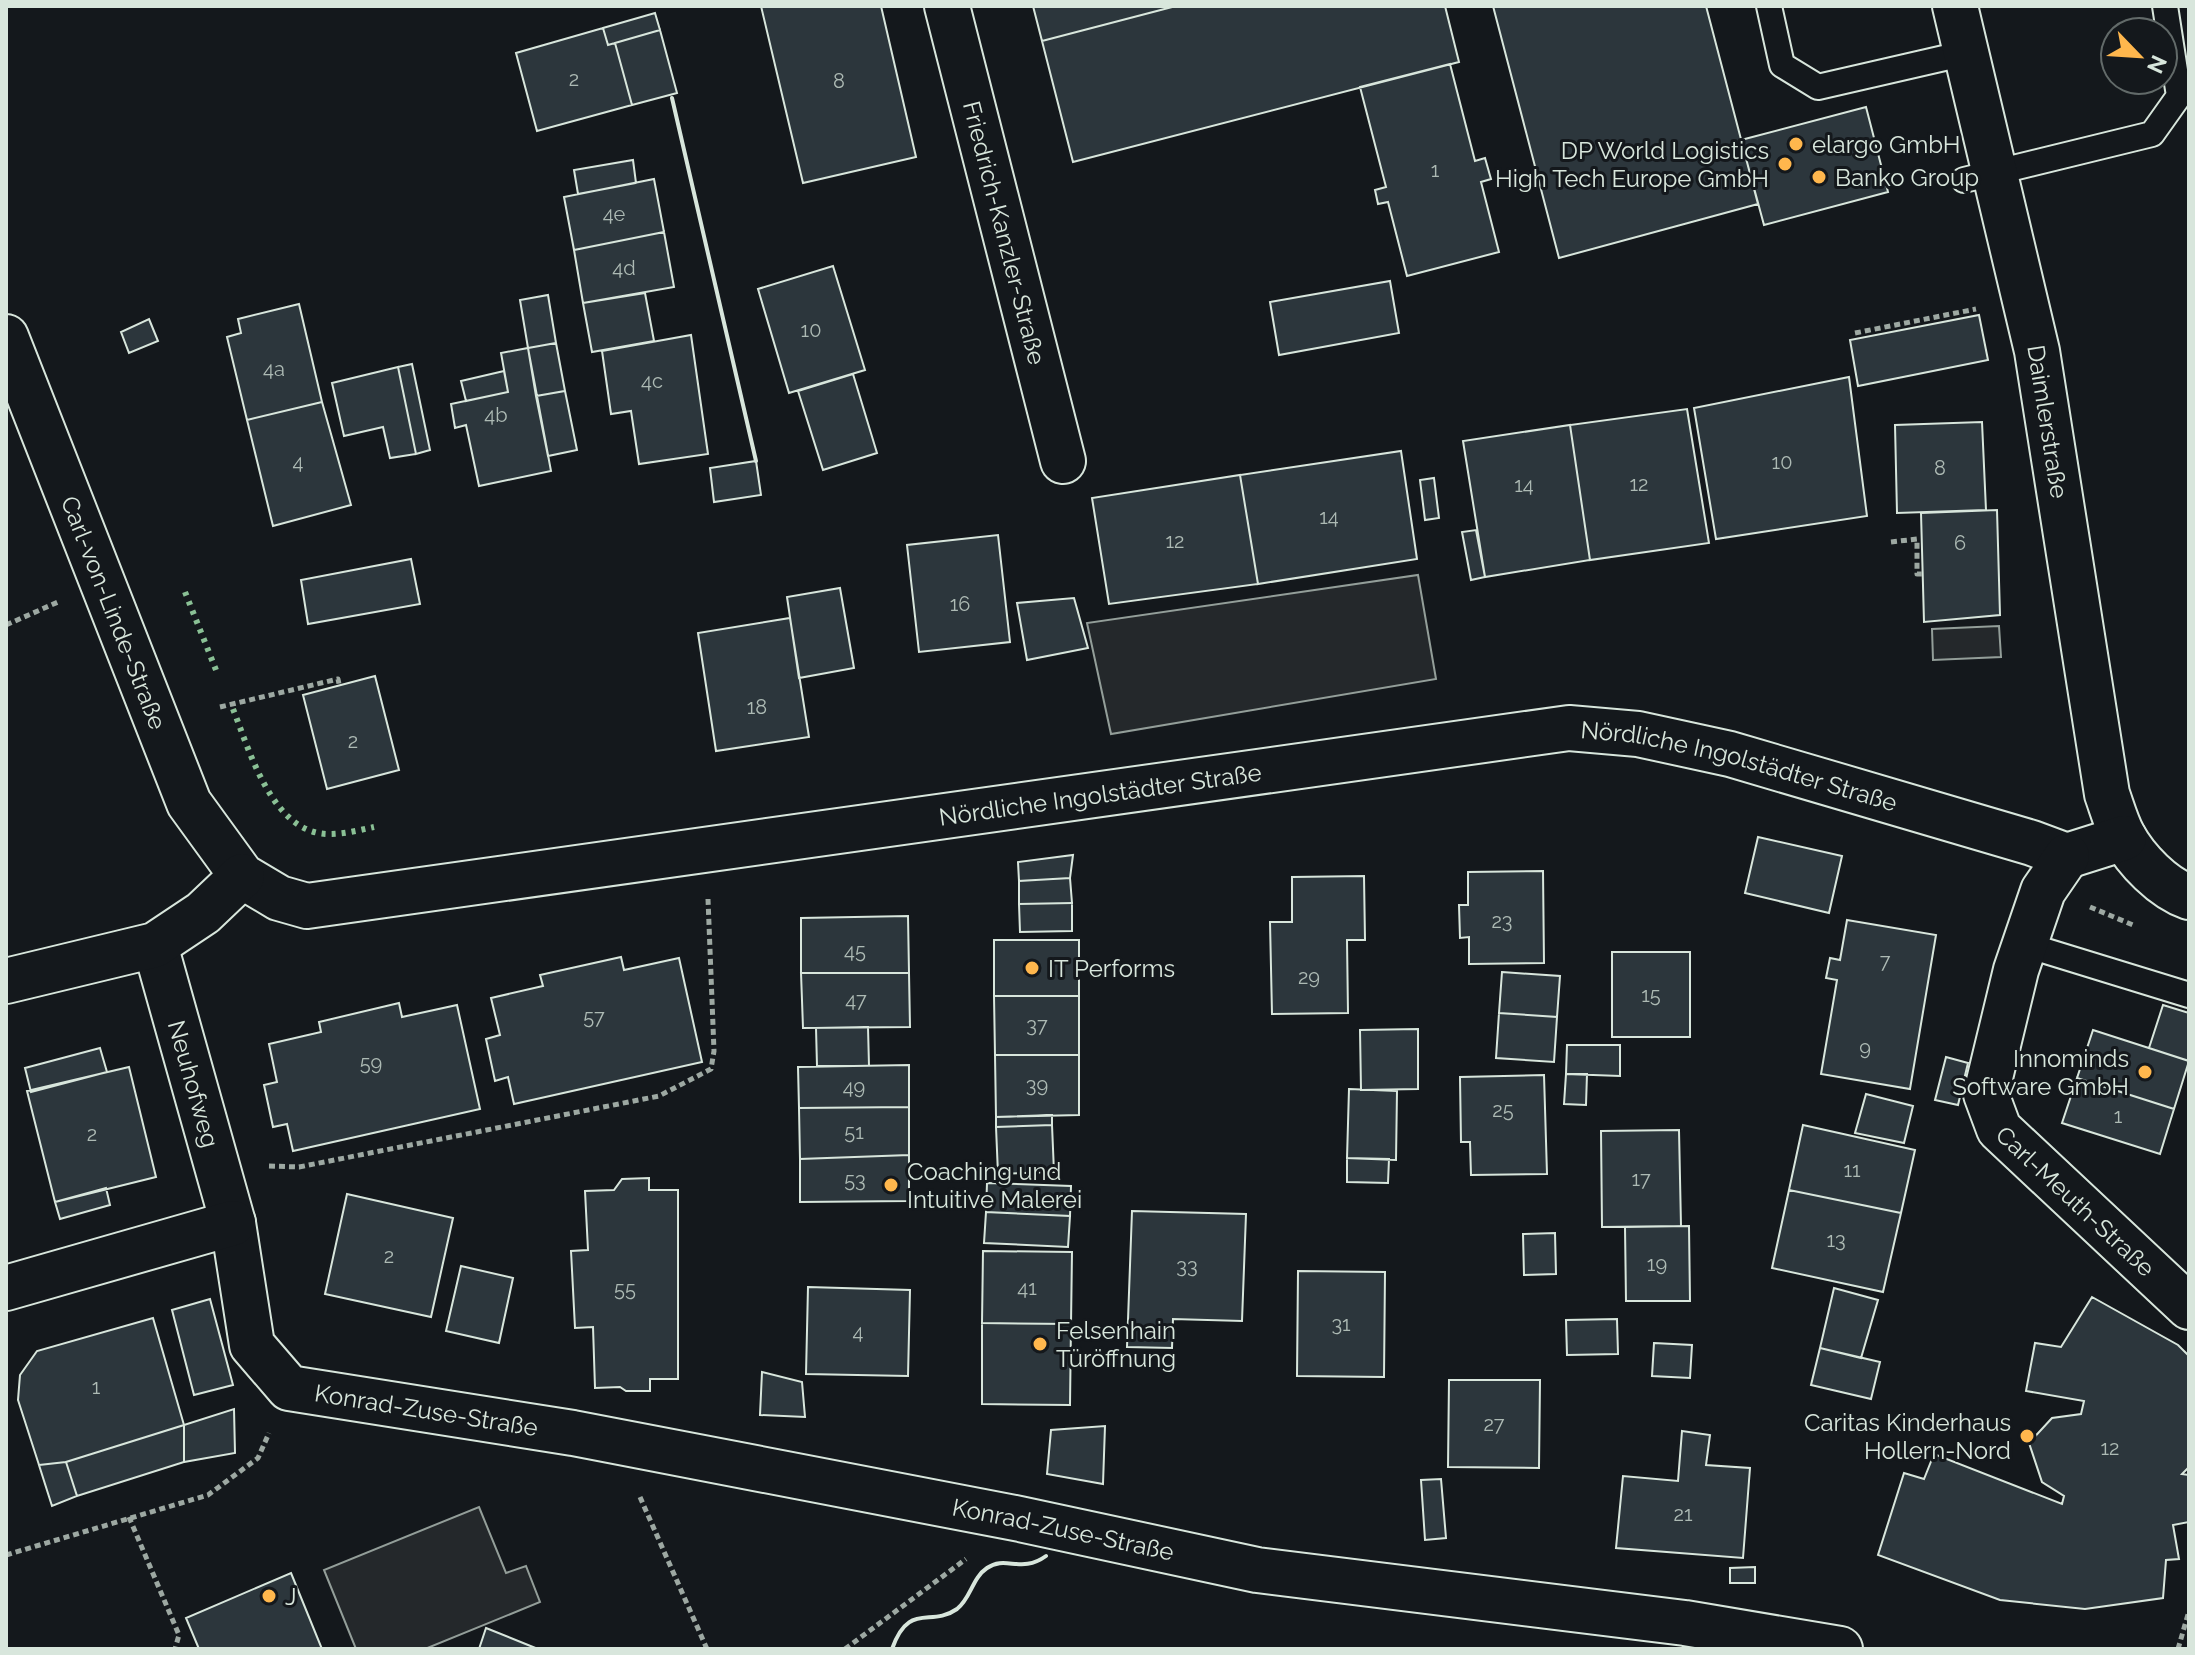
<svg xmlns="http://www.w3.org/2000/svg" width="2195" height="1655" viewBox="0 0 2195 1655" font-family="Raleway,sans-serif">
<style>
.parking{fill:#24282b;stroke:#939e99;stroke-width:2}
.building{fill:#2c363c;stroke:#d8e6dc;stroke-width:2}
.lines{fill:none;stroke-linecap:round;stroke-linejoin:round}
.lane-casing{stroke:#d8e6dc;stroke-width:28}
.street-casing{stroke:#d8e6dc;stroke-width:48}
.path{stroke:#9da8a2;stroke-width:5;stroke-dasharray:6 4;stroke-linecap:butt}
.lane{stroke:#14181c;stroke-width:24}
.street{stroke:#14181c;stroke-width:44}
.hedge{stroke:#8ac095;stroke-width:6;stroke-dasharray:4 6;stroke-linecap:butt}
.wall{stroke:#d8e6dc;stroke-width:4}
.poi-dot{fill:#ffb74d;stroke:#14181c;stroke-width:3}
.labels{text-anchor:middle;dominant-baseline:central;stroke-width:6;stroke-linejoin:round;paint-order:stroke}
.number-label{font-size:20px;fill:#adbab4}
.poi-label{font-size:24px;fill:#d8e6dc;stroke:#14181c;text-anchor:start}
.street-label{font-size:24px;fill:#d8e6dc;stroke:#14181c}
</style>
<rect width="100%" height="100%" fill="#14181c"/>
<!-- parking -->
<path class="parking" d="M1418,575L1436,679L1111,734L1087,623Z
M1999,626L2001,657L1933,660L1932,629Z
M479,1507L506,1573L526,1566L540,1602L425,1649H356L324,1570Z"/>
<!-- building -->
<path class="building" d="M761,6H881L916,157L803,183Z
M1033,6H1176L1042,41Z
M1176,6H1445L1459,62L1073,162L1042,41Z
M1493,6H1706L1758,204L1559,258Z
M655,13L660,30L608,45L603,28Z
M603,28L608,45L615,43L632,105L537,131L516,53Z
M660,30L677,93L632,105L615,43Z
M1450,64L1475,161L1485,158L1491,179L1481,182L1499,252L1407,276L1388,202L1378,204L1375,190L1386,187L1360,87Z
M1866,107L1888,192L1764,225L1741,140Z
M633,160L636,183L578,194L574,170Z
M654,179L664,232L574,250L564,197Z
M664,232L674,287L583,303L574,250Z
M833,266L865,370L789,393L758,289Z
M1390,281L1399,333L1279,355L1270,302Z
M645,293L654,341L592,352L583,303Z
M548,295L556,343L528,348L520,300Z
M299,304L322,402L247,420L227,337L241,333L238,319Z
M1979,315L1988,360L1858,386L1850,340Z
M149,319L158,341L129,353L121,332Z
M691,335L708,454L639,464L631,411L611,414L602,351Z
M556,343L565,391L536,396L528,348Z
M528,348L551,471L479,486L466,425L455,428L451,404L508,392L501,353Z
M412,364L430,450L416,454L398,367Z
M398,367L416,454L390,458L383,427L344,436L332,383Z
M504,371L508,392L466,401L461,381Z
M853,374L877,453L823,470L798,391Z
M1849,377L1867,516L1716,539L1694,408Z
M565,391L577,450L548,456L536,396Z
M322,402L351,505L273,526L247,420Z
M1687,409L1709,543L1590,560L1570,425Z
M1982,422L1986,510L1897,513L1895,425Z
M1570,425L1590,560L1485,577L1463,441Z
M1401,451L1417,559L1258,584L1240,475Z
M756,461L761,495L714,502L710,468Z
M1240,475L1258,584L1109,604L1092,498Z
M1434,478L1439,518L1425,520L1420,480Z
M1997,510L2000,615L1924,622L1921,513Z
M1476,530L1485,577L1471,580L1462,532Z
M998,535L1010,642L919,652L907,545Z
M411,559L420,604L308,624L301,580Z
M840,588L854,668L799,678L787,597Z
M1074,598L1088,648L1027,660L1017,603Z
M790,618L809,737L716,751L698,633Z
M375,676L399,770L327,789L303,695Z
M1758,837L1842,856L1829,913L1745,893Z
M1073,855L1070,878L1019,881L1018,862Z
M1543,871L1544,963L1469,964V937L1460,938L1459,905H1468V872Z
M1364,876L1365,940H1347L1348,1013L1272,1014L1270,922H1292V877Z
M1070,878L1072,903L1019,904V881Z
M1072,903V931L1020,932L1019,904Z
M908,916L909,973H801V918Z
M1847,920L1936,935L1910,1089L1821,1074L1837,980L1826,978L1830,958L1840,960Z
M994,940H1079V996H994Z
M1612,952H1690V1037H1612Z
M621,957L624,970L679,958L702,1062L514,1104L508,1077L495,1081L486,1039L500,1035L491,998L543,986L540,975Z
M1502,972L1560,976L1557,1017L1499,1013Z
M801,973H909L910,1027L803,1028Z
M994,996H1079V1055H995Z
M399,1003L402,1017L457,1005L480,1109L293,1151L287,1124L273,1127L264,1085L277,1082L269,1044L321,1032L319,1022Z
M2163,1005L2189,1013V1061L2149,1048Z
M1499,1013L1557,1017L1554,1062L1496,1058Z
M868,1027L869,1066H817L816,1028Z
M1418,1029V1089L1361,1090L1360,1030Z
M2093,1030L2189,1061L2174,1109L2077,1078Z
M1567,1045H1620V1076L1566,1074Z
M100,1048L107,1072L31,1092L25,1068Z
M995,1055H1079V1115L996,1117Z
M1946,1057L1968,1063L1958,1105L1935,1100Z
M909,1065V1107L799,1108L798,1067Z
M129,1067L156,1177L55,1202L27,1091Z
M1566,1074H1587L1586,1105L1564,1104Z
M1544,1075L1547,1174L1471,1175L1470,1142H1461L1460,1077Z
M2077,1078L2174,1109L2160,1154L2062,1123Z
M1349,1089L1397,1091L1396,1160L1347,1158Z
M1866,1094L1913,1106L1904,1143L1855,1133Z
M909,1107V1155L800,1159L799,1108Z
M1052,1115V1125L996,1127V1117Z
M1052,1125L1054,1172L998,1174L996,1127Z
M1803,1125L1915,1150L1901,1213L1789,1190Z
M1679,1130L1681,1226L1602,1227L1601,1131Z
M909,1155V1201L800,1202V1159Z
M1347,1158L1389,1159L1388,1183L1347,1182Z
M649,1178V1190H678V1379H650V1391H626L620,1387L595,1388L593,1327L575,1328L571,1251L588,1250L585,1191L614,1190L622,1179Z
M987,1183L1071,1186L1070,1216L986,1212Z
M106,1188L110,1205L60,1219L55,1202Z
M1789,1190L1901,1213L1883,1292L1772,1268Z
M347,1194L453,1218L431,1317L325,1294Z
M1132,1211L1246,1214L1242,1321L1173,1319L1172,1348L1127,1347Z
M986,1212L1070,1216L1068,1247L984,1243Z
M1689,1226L1690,1301H1626L1625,1227Z
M1555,1233L1556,1274L1524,1275L1523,1234Z
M983,1251L1072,1252L1071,1324L982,1323Z
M461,1266L513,1278L499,1343L446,1331Z
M1298,1271L1385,1272L1384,1377L1297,1376Z
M808,1287L910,1290L908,1376L806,1374Z
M1834,1288L1878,1300L1861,1358L1820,1348Z
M2092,1297L2178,1345L2189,1356V1467L2182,1474L2189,1475V1522L2173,1525L2179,1559L2166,1560L2163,1598L2085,1609L2000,1600L1878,1555L1904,1473L1924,1479L1934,1454L2062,1504L2064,1496L2042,1482L2029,1443L2052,1418L2081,1414L2084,1401L2026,1391L2035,1343L2061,1347Z
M210,1299L233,1385L194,1395L172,1310Z
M153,1318L184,1425L66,1462L39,1465L18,1400L20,1375L37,1351Z
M1617,1319L1618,1354L1567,1355L1566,1320Z
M982,1323L1071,1324L1070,1405L982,1404Z
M1654,1343L1692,1345L1690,1378L1652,1376Z
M1820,1348L1880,1362L1871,1399L1811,1385Z
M762,1372L802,1382L805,1417L760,1415Z
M1449,1380H1540L1539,1468L1448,1467Z
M234,1409L235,1453L184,1462V1425Z
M184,1425V1462L77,1496L66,1462Z
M1105,1426L1103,1484L1047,1474L1051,1430Z
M1682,1431L1710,1435L1706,1465L1750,1468L1743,1558L1616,1548L1623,1476L1678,1481Z
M66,1462L77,1496L52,1506L39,1465Z
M1441,1479L1446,1538L1425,1540L1421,1480Z
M1755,1567V1583H1730V1568Z
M291,1573L322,1649H199L186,1618Z
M486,1628L538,1649H479Z"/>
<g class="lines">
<!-- lane casing -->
<g class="lane-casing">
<path id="lane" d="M1769,6L1782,65L1818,87L1966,53
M1964,180L2152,134L2179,96L2165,6
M2023,944L2189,995"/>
</g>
<!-- street casing -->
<g class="street-casing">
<g id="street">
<path id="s1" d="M947,6L1063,461"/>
<path id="s2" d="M1955,6L2037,351L2107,794C2112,808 2116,823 2123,836C2136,860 2163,888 2189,897"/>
<path id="s3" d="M6,337L189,803L242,876L279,898L307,906L1569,728L1638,734L1730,754L2032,843L2067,856L2124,838"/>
<path id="s4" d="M2067,856L2043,891L2016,970L1986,1094L1999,1129L2189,1307"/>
<path id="s5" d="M155,945L233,1223L252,1345L289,1388L573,1433L1020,1519L1257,1570L1685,1623L1840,1649"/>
<path d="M6,981L155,945L203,913L242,876"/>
<path d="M6,1288L233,1223"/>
</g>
</g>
<!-- path -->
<path class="path" d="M1855,333L1976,309
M1891,542L1917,539V574H1923
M6,625L58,602
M220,707L338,679L339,684
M2090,907L2133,925
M269,1166L299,1167L659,1096L711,1069L714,1051L708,899
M640,1497L707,1649
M129,1517L179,1635L175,1649
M6,1555L208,1495L258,1458L269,1433
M845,1649L966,1559
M2178,1649L2189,1611"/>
<!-- lane -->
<use href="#lane" class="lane"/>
<!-- street -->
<use href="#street" class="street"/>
<!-- hedge -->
<path class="hedge" d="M185,592L216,670
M233,709C250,752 273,835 330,834C345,834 360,830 374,827"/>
<!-- wall -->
<path class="wall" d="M672,98L756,461
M892,1649C909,1601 930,1628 957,1609C971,1598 972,1578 987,1568C1006,1555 1021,1574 1046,1556"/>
</g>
<!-- markers -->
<g class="poi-dot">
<circle cx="1796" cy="144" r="8"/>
<circle cx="1785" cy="164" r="8"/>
<circle cx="1819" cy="177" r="8"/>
<circle cx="1032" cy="968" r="8"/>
<circle cx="2145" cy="1072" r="8"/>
<circle cx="891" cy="1185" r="8"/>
<circle cx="1040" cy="1344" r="8"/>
<circle cx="2027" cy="1436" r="8"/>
<circle cx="269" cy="1596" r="8"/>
</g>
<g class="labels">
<!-- number labels -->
<g class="number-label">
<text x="574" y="79">2</text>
<text x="839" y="81">8</text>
<text x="1435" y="170">1</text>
<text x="614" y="214">4e</text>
<text x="624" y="268">4d</text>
<text x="811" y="330">10</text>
<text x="274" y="369">4a</text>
<text x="652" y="381">4c</text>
<text x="496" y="415">4b</text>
<text x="298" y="462">4</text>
<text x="1782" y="462">10</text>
<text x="1940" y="468">8</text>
<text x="1639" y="484">12</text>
<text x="1524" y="485">14</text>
<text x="1329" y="517">14</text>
<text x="1175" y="541">12</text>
<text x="1960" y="543">6</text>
<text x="960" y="604">16</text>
<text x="757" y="707">18</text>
<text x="353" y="741">2</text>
<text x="1502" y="921">23</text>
<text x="855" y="951">45</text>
<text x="1885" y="961">7</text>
<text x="1309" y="977">29</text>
<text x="1651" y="995">15</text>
<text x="856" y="1000">47</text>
<text x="594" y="1017">57</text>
<text x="1037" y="1025">37</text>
<text x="1865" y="1048">9</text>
<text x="371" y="1063">59</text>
<text x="1037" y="1085">39</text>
<text x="854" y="1087">49</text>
<text x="1503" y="1110">25</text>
<text x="2118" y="1116">1</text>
<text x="854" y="1132">51</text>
<text x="92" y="1134">2</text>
<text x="1852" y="1170">11</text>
<text x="1641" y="1179">17</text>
<text x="855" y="1180">53</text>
<text x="1836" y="1240">13</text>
<text x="389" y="1256">2</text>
<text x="1657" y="1264">19</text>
<text x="1187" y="1266">33</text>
<text x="1027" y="1288">41</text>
<text x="625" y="1289">55</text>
<text x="1341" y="1324">31</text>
<text x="858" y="1332">4</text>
<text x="96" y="1387">1</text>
<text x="1494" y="1424">27</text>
<text x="2110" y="1448">12</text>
<text x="1683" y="1514">21</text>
</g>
<!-- poi labels -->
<g class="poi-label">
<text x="1812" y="144">elargo GmbH</text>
<text x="1769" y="150" text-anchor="end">DP World Logistics<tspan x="1769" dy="28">High Tech Europe GmbH</tspan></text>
<text x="1835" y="177">Banko Group</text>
<text x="1048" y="968">IT Performs</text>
<text x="2129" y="1058" text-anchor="end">Innominds<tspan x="2129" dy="28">Software GmbH</tspan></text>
<text x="907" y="1171">Coaching und<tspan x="907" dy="28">Intuitive Malerei</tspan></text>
<text x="1056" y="1330">Felsenhain<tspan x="1056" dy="28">Türöffnung</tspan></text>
<text x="2011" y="1422" text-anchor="end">Caritas Kinderhaus<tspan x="2011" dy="28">Hollern-Nord</tspan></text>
<text x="285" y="1596">J</text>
</g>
<!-- street labels -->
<g class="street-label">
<text stroke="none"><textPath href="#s1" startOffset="234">Friedrich-Kanzler-Straße</textPath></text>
<text stroke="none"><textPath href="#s2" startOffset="426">Daimlerstraße</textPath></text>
<text stroke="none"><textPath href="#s3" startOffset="296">Carl-von-Linde-Straße</textPath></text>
<text stroke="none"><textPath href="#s3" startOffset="2112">Nördliche Ingolstädter Straße</textPath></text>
<text stroke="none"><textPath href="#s3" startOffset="1464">Nördliche Ingolstädter Straße</textPath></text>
<text stroke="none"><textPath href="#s5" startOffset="144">Neuhofweg</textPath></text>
<text stroke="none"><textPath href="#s4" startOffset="396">Carl-Meuth-Straße</textPath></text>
<text stroke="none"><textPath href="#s5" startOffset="608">Konrad-Zuse-Straße</textPath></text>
<text stroke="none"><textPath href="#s5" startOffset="1256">Konrad-Zuse-Straße</textPath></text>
</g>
</g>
<!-- border -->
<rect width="2195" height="1655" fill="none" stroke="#d8e6dc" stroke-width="16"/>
<!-- north arrow -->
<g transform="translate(2139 56) rotate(115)"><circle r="38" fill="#14181c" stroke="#626a69" stroke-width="2"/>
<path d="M0-6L14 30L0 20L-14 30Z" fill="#ffb74d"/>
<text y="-12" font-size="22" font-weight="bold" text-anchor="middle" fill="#d8e6dc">N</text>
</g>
</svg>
